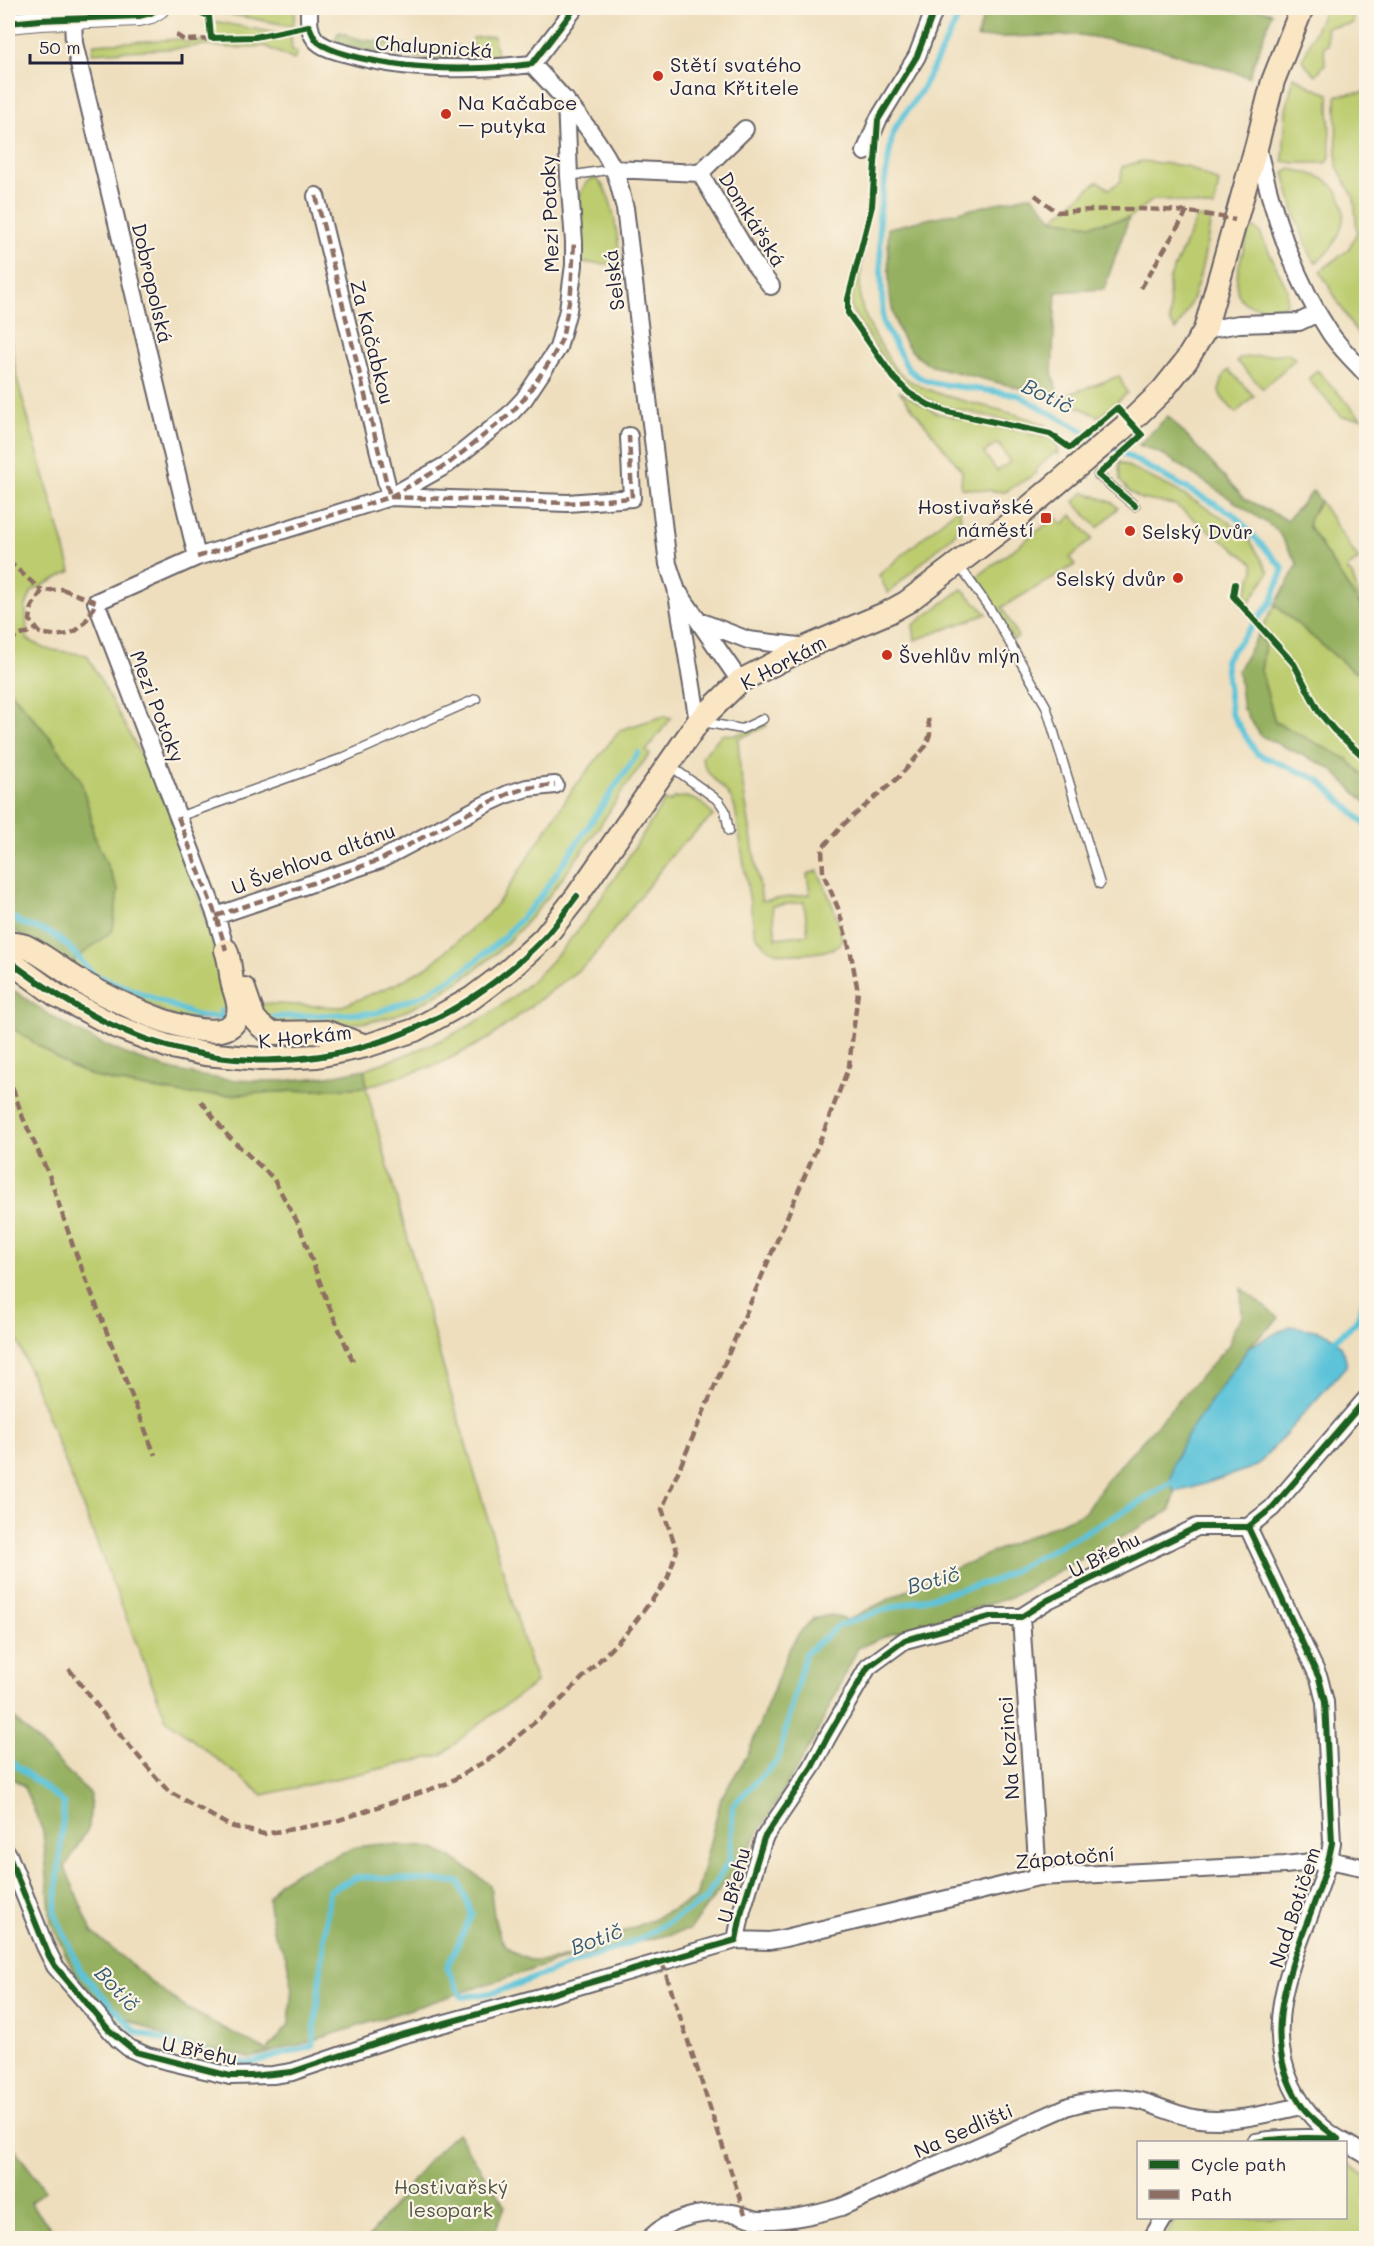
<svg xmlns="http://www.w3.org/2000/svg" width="1374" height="2246" viewBox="0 0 1374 2246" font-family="Mali,sans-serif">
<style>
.green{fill:#bccc6e;stroke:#6f7754;stroke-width:1.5;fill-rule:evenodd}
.forest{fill:#95b061;stroke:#5c694e;stroke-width:1.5}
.water{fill:#5cc3d9;stroke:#3f728a;stroke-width:1.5}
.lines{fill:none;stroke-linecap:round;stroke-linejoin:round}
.stream{stroke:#5cc3d9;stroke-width:6}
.service-casing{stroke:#696468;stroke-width:11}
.minor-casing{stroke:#696468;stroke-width:20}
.tertiary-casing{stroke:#696468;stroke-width:22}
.secondary-casing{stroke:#696468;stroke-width:26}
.service{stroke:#fff;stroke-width:8}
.minor{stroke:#fff;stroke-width:16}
.tertiary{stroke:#fff;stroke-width:20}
.secondary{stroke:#fbe6c4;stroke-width:22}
.quiet{stroke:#8d6e63;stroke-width:4.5;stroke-dasharray:9 4.5;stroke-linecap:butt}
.cycleway-casing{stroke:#fcf5e5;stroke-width:10}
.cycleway{stroke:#1b5e20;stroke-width:6}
.poi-dot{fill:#c8321e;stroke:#fcf5e5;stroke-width:2}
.labels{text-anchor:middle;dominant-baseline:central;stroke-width:4.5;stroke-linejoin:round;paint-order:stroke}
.street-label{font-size:20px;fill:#22223b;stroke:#fcf5e5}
.poi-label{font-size:20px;fill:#22223b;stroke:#fcf5e5;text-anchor:start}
.park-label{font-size:20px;fill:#50554a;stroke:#fcf5e5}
.water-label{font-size:21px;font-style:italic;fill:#365a72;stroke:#fcf5e5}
</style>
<rect width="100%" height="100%" fill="#fcf5e5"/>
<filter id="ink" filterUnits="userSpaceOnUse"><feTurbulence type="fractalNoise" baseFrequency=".0167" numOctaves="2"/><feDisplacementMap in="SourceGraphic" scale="12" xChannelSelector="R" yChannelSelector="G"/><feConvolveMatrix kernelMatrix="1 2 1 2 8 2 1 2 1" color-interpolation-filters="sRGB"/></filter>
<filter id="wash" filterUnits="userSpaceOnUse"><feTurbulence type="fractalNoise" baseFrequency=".008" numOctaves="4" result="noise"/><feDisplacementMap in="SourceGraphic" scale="24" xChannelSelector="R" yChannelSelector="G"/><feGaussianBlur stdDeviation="1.35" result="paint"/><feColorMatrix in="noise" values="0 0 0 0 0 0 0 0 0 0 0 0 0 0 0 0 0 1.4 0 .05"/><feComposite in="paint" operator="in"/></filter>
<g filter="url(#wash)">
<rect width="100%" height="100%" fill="#eedebd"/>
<!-- green -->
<path class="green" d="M211,8H296L293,26L212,11Z
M1325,8H1352L1353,24L1326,27L1328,45L1324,46L1325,64L1316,75L1307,67L1303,59Z
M213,21L291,36L292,50L297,52L294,60L265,46L234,48L204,45L182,48L92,53L94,44L181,39L185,42L211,40Z
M494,36L497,57L474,59L473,38Z
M458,46V58H419V47Z
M1294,76L1313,88L1329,94L1330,157L1326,163H1294L1283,161L1286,110Z
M1366,92V345L1351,324L1320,271L1348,250L1357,232L1354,198L1337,166L1336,97L1338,95Z
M1142,161L1186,166L1219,182L1214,208L1170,200H1153L1129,218L1090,225L1053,219L1098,181L1109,189L1121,181L1122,167Z
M1291,169C1303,172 1317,174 1327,181C1357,204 1342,242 1317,262L1314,261L1312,258L1296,218L1284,173Z
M594,178C614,185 618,244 621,264L578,263C578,241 569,187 594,178Z
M1197,217L1211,219C1204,259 1199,296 1176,330L1170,322L1169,280Z
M1255,228L1259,231L1287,289V303C1280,310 1270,307 1260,307C1220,305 1242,259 1248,234L1250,229Z
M863,252C858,298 856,304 880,344C886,353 890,364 898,372C927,400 1005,406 1045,425L1042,428L946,407L922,397L899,379L888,366L851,309L852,294Z
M8,323L17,379L71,571L32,591L26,606L27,639L45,649L87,655L164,798L179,834L176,836L178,841H181L232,1003L228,1020L180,1019L66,967L118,890L93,833L90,812L54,742L8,688Z
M1288,353L1295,359L1263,389L1237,361L1241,358Z
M1229,370L1254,396L1236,413L1222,398L1219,391L1224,374Z
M1317,370L1361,418L1342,417L1308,379Z
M1119,376L1127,393L1100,417L1059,398Z
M899,391L937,413L1048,438L1057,443L1059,453L1057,455L1055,452L1035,470L1037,473L1005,492L961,488L962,471ZM998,443L1010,462L997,471L984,453Z
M1119,462L1170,487L1224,518L1248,537L1269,572L1246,607L1242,603L1254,570L1253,563L1175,505L1141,499L1130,492L1120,481Z
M1084,492L1113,503L1118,508L1098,528L1074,502Z
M1320,501L1359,560L1349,566L1347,570L1352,575L1362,607L1366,604L1363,592L1366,590V629L1361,607L1309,527V520Z
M960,506L961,528L888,593L879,575Z
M1072,515L1092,539L1070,558L1075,565L1002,607L1018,637L1013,640L977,577L1056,517L1063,524Z
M962,589L987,614L915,640L913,625Z
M1275,605L1353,671L1364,672L1366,670V778L1347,759L1275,722L1261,671L1265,643L1258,635Z
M664,716L671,718L646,751L650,754C633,774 619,796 605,818C560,883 516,949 445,990C427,1001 408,1012 387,1018C359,1026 313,1025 283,1027L271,1024L256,1003L340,1007L398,983L430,965L487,915L502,897L573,789L620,730Z
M765,723L767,726L738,739L740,768L762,901L810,894L807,874L818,871C823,883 845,929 841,941C836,955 787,956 775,952C766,949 761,941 755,934L735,808C728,784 705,780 702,757L722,734L736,735ZM804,902L808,934L776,938L772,906Z
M686,797C699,800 706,805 713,816L676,850L589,962L488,1039L439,1064L366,1087L442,1363L536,1683L472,1729L442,1755L263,1795L166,1719L15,1334L8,1308V1025L69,1066L95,1077L136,1086L185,1094L225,1095L366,1087L365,1069C419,1051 474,1030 519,992C581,940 621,867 665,800L670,802L673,798Z
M1346,2163L1366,2176V2238H1166L1175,2218H1346Z"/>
<!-- forest -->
<path class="forest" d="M986,8H1255L1272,13L1249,77L1160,49L1081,35L977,38Z
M340,32L358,39L419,47V58C391,56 361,52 334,41L338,33Z
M1032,195L1053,219L1090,225L1129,218L1104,289L1056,292L1052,372L1059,398L932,366C881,341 890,276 888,228Z
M1168,416L1245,499L1287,520L1313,491L1320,501L1309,520V527L1361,607L1366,629V670L1364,672L1353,671L1275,605L1298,564L1277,530L1164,455L1139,445Z
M1258,635L1265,643L1261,671L1275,722L1347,759L1366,778V803L1330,768L1261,736L1243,709L1238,670Z
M8,688L54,743L80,779L90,812L93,833L118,890L113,930L66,967L8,926Z
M8,986C119,1069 227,1101 365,1069L366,1087L225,1095L185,1094L136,1086L95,1077L69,1066L8,1025Z
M1241,1288L1279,1318L1249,1347L1187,1435L1170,1483L1175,1492L1171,1510L1012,1597L891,1634L858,1648L813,1741L740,1863L689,1930L565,1959L309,2042L250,2058L175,2041L102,2007L74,1972L51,1923L43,1831L23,1785L8,1776V1712L91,1795L89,1827L65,1867L92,1932L155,1985L186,2008L267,2051L289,2025L292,1985L286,1956L273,1932L268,1898L278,1883L298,1871L356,1847L382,1844L433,1848L459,1862L490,1885C493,1903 493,1928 504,1943C513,1955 530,1962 544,1961C561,1960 577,1952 592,1946C628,1931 662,1915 696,1898L721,1798L748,1754L789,1649L800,1632L814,1618L832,1615L847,1620L924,1582L1085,1512L1107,1480L1229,1345L1233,1329L1242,1317Z
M457,2133L505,2206L493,2238H368L432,2156Z
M8,2140L45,2190L30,2203L59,2238H8Z"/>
<!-- water -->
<path class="water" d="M1290,1326C1320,1331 1341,1330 1347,1365L1257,1466L1192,1488L1175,1492L1170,1483L1173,1463L1187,1435L1249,1347Z"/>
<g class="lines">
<!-- stream -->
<path class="stream" d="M963,8L921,91L897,125L892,137L879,216L883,323L909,370L922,379L934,383L1018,395L1099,440
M1108,445L1233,514L1283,568L1272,601L1225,660L1231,713L1257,754L1319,780L1366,825
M8,914L21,923L50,933L68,946L93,974L195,1015L221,1018V1011
M274,1017L376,1013L423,995L462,972L501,940L539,899L638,753
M1331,1343L1356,1322L1366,1295
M8,1759L64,1803L55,1914L81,1972L136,2032L247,2064L313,2046L329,1891L357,1877L459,1882L472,1914L447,1967L462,1997L496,1992L638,1940L704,1901L730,1859L733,1805L778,1760L805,1654L838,1626L883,1610L996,1580L1137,1504L1175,1480"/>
</g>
</g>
<g filter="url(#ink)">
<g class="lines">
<!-- service casing -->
<g class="service-casing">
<path id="service" d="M569,176L613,169
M1098,475L1135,506
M958,564L992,612L1046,706L1100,884
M702,722L742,729L763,719
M669,765L719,801L725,810L729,831
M178,817L340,759L476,699"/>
</g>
<!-- minor casing -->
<g class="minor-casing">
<path id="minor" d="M309,8C309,18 308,30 315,39C322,48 337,51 348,54C407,71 471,71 532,64
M73,19L74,43L197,557
M532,64C562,96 593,129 613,168C619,180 621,195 625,208L668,564L676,588L698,722
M532,64L575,8
M1257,145C1272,211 1293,277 1330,333C1340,348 1354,361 1366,374
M865,152L878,120L917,56L935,8
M613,169L700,173L754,264L771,286
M700,173L745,129
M316,196L390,497
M1205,330L1239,324L1299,322L1318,313
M391,497L568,503L632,498L629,436
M679,593L740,681
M699,621L748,640L807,647
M216,916L380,860L484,805L508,794L527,788L555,785
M226,950L216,916L96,602L197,557L390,497L448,464L509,415L524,399L558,348L568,310L574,265V242L569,176L566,100
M1248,1527L1319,1678L1325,1702L1332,1843C1317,1923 1253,2004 1292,2086C1303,2109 1321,2130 1344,2142
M1021,1617L1038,1877
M8,1854L45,1946L55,1966L118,2039L129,2048L147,2056L230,2076L273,2075L292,2072L398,2036L551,1994L736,1940L769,1941L781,1939L1038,1877L1285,1865L1329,1860L1366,1868
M736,1940L742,1910L764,1838L812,1767L827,1738L868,1667L905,1640L990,1617H1021L1048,1600L1197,1527H1248L1272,1508L1366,1399
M1256,2142C1284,2137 1309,2137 1338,2139
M1346,2143L1366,2155
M650,2238C670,2217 704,2211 732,2213C741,2214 749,2219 759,2220C787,2221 815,2215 841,2207L1069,2106C1095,2099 1121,2095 1147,2103C1165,2109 1182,2117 1200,2119C1234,2123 1269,2113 1301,2106
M1152,2238L1164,2218"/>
</g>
<!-- tertiary casing -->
<g class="tertiary-casing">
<path id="tertiary" d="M8,23L40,20L139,16L151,13L159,8"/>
</g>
<!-- secondary casing -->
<g class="secondary-casing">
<path id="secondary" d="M8,943C13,944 20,944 25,946C44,955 62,970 80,981C104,996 222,1058 237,1017C242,1005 234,993 232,981C230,970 230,961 226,950
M8,960L56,995L115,1026L167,1046L205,1054L260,1059L317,1056L366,1046L415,1030L472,998L509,970L544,938L577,896L698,722L740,681L807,647L889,612L907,602L1008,525L1130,422L1162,391L1186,361L1205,330L1257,144L1273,81L1302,8
M244,989L254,1018L261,1026L271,1033L327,1032L366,1046"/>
</g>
<!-- service -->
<use href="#service" class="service"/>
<!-- minor -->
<use href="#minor" class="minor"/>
<!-- tertiary -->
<use href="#tertiary" class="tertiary"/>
<!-- secondary -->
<use href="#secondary" class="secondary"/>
<!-- quiet -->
<path class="quiet" d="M176,35L184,40L217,39
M1035,195L1057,212C1119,208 1174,206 1235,220
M316,196L390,497
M1141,288L1188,210
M390,497L568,503L632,498L629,436
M197,557L390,497L448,464L509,415L524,399L552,358L562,339L571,291L574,242
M8,561L42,591
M62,589L96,602C83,631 72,640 40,633L30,620L32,606L42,591Z
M1366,606L1365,607L1366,614
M8,640L37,629
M178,817L216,916L226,950
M216,916L380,860L484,805L508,794L527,788L555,785
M8,1075L23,1118L49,1175L73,1246L155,1455
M201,1101L228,1136L273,1178L299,1225L326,1299L354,1364
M69,1669L115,1729L168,1791L230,1826L264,1834L333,1822L446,1784L494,1756L559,1702L629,1630L667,1580L677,1550L662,1509L824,1131L849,1066L858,992L851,954L838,908L823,873L822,848L844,824L899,777L926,746L930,734L928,718
M662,1962L746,2217"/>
<!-- cycleway casing -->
<g class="cycleway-casing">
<path id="cycleway" d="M187,8L209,16L211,38L255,37L309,26C312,32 313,38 318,42C327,49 338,52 348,55C408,71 472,71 532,64L575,8
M935,8L917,56L878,120L872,206L848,299V313L894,378L909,393L929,405L948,412L1050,434L1070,448L1117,408L1142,435L1098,475L1135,506
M8,23L40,20L139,16L151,13L159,8
M1235,584L1233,596L1294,664L1319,712L1334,730L1366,759
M8,960C55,996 109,1030 167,1046C304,1086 445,1039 543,939C556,926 566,910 577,896
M1248,1527L1319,1678L1325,1702L1332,1843C1316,1929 1244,2019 1301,2105C1310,2118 1326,2129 1338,2139
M8,1854L49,1956L55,1966L109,2030L136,2052L230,2076H252L292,2072L398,2036L551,1994L736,1940L742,1910L764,1838L812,1767L827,1738L868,1667L905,1640L990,1617H1021L1048,1600L1197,1527H1248L1272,1508L1366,1399
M1256,2142C1284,2137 1309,2137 1338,2139"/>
</g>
<!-- cycleway -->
<use href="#cycleway" class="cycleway"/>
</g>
</g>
<!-- markers -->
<g class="poi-dot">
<circle cx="658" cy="76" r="6"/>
<circle cx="446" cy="114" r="6"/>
<rect x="1040" y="512" width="12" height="12" rx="3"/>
<circle cx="1130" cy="531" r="6"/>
<circle cx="1178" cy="578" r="6"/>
<circle cx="887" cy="655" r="6"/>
</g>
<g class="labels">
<!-- street labels -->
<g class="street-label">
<text transform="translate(434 46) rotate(4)">Chalupnická</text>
<text transform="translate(549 214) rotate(-92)">Mezi Potoky</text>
<text transform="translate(753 219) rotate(58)">Domkářská</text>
<text transform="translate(613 280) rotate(-97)">Selská</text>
<text transform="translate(153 283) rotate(77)">Dobropolská</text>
<text transform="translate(373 342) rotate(76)">Za Kačabkou</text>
<text transform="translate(783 662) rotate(-28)">K Horkám</text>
<text transform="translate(158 706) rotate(69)">Mezi Potoky</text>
<text transform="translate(313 858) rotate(-20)">U Švehlova altánu</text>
<text transform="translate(305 1036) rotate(-6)">K Horkám</text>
<text transform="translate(1104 1554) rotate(-27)">U Břehu</text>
<text transform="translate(1008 1748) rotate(-94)">Na Kozinci</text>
<text transform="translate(1065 1857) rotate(-5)">Zápotoční</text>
<text transform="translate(733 1885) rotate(-75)">U Břehu</text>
<text transform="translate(1294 1907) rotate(-72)">Nad Botičem</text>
<text transform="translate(200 2050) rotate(12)">U Břehu</text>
<text transform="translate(963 2130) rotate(-24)">Na Sedlišti</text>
</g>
<!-- poi labels -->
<g class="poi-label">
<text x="670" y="64">Stětí svatého<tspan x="670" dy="23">Jana Křtitele</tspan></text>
<text x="458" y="102">Na Kačabce<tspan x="458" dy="23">– putyka</tspan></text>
<text x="1034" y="506" text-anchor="end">Hostivařské<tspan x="1034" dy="23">náměstí</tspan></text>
<text x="1142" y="531">Selský Dvůr</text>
<text x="1166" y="578" text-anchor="end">Selský dvůr</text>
<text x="899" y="655">Švehlův mlýn</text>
</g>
<!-- park labels -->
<g class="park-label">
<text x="451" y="2186">Hostivařský<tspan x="451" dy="23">lesopark</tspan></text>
</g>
<!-- water labels -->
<g class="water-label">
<text transform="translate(1048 395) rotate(26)">Botič</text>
<text transform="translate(933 1579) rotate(-15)">Botič</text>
<text transform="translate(596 1938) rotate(-20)">Botič</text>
<text transform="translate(118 1988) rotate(47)">Botič</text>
</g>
</g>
<!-- margin -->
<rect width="1374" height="2246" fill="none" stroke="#fcf5e5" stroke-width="30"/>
<!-- legend -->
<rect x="1137" y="2141" width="210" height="78" fill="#fcf5e5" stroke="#a5a1a1" stroke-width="1.5"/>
<rect x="1149" y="2160" width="30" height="9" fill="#1b5e20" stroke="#a5a1a1" stroke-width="1.5"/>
<text x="1191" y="2171" font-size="18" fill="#22223b">Cycle path</text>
<rect x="1149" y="2190" width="30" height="9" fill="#8d6e63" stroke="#a5a1a1" stroke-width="1.5"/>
<text x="1191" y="2201" font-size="18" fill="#22223b">Path</text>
<!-- scale -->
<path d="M30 54v9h152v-9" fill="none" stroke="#22223b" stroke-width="3"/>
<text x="39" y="54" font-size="18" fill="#22223b" stroke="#fcf5e5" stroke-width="4.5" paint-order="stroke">50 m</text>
</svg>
